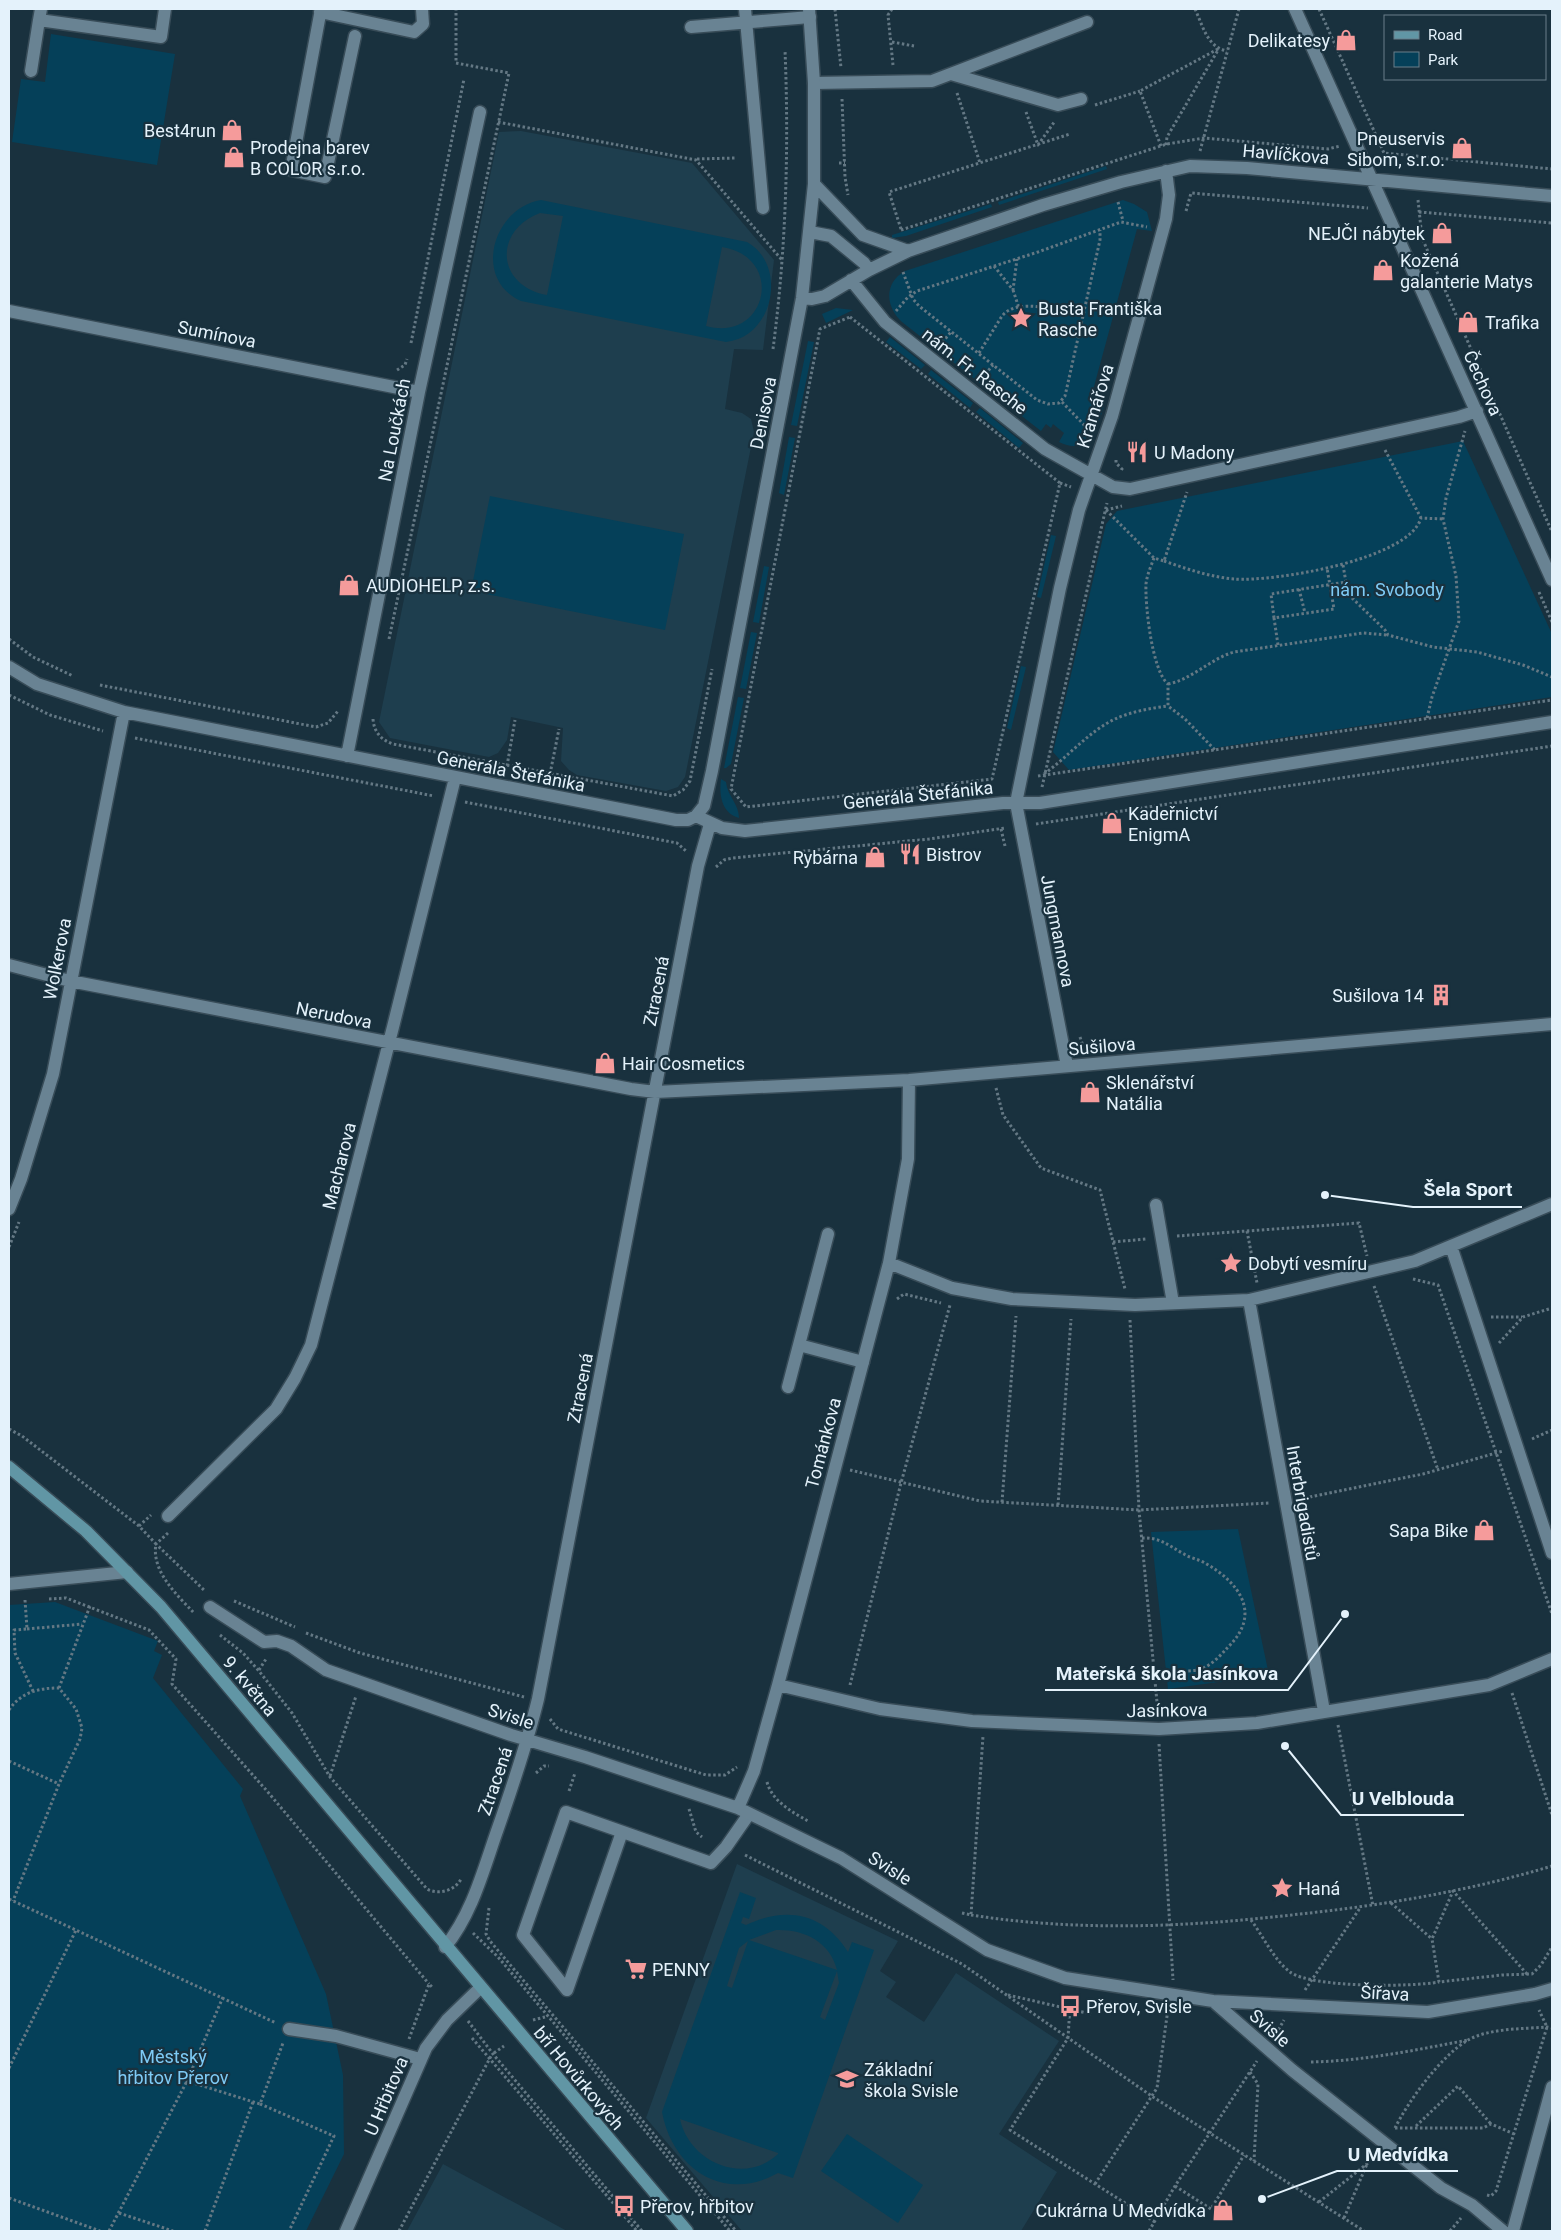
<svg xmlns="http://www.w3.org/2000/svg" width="1561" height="2240" viewBox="0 0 1561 2240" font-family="Roboto,sans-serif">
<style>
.built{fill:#1e3e4e}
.green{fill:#054059;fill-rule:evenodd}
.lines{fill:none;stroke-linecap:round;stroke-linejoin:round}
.service-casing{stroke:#384c58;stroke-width:15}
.minor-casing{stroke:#384c58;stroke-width:15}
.secondary-casing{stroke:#384c58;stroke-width:15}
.path{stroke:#647884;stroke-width:3;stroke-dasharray:2.5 2.5;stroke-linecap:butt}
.service{stroke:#698393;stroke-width:12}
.minor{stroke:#698393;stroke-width:12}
.secondary{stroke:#6196a5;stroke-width:12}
.labels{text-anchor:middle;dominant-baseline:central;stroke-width:4.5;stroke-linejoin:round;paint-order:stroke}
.poi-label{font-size:18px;fill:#e4f2fb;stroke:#19313e;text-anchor:start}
.street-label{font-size:18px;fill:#e4f2fb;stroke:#19313e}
.park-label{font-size:18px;fill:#7ecbf6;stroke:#19313e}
.leader{fill:none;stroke:#e4f2fb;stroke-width:2}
.callout-dot{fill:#e4f2fb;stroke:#19313e;stroke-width:2}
.callout-label{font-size:19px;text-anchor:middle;font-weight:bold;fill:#e4f2fb;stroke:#19313e;stroke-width:4.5;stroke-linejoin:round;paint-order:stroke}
</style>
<rect width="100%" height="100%" fill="#19313e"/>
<!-- built -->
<path class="built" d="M521,131L692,163L774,260L763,350L734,349L725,409L742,413L751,419L754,432L685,777L678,787L666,791L577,775L569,770L561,761L563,728L511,717L507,740L498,753L489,757L390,738L379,722L499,132Z
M737,1864L898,1941L880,1971L896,1982L886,1997L924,2022L956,1973L1059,2041L999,2134L1057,2172L1021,2231H742L646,2118Z
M443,2164L567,2231H407Z"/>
<!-- green -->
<path class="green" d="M51,34L175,54L157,165L12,142L21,79L45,82Z
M1106,166L1107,169L999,205L998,202Z
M541,200L747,242C788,265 774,337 726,342L521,301C472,279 493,208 541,200ZM540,213L563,216L547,295C495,285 494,230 540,213ZM722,247C786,257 767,343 706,326Z
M1123,200L1134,204L1147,212L1152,231L1137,229L1090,401L1104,406C1098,427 1088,457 1059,442L1064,433L1053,424L1051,428L1046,424L1041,431L902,322C885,306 884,283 905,271Z
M991,204L992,207L906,236L892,238V235Z
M836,308L853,310L826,323L822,314Z
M890,337L925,365L921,369L886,342Z
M808,341L814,342L797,426L791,425Z
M931,370L973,403L970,408L928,374Z
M980,408L1023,443L1019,448L976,412Z
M789,437L795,438L784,495L779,493Z
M1463,441L1552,634V697L1069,770L1053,752L1106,524L1117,511Z
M490,496L684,534L665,630L471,591Z
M1051,535L1056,536L1041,598L1037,597Z
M764,566L769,567L759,623L753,622Z
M751,632L757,633L746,689L740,688Z
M1021,666L1026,667L1011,730L1007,728Z
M738,697L744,698L731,764L726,768H724Z
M721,779L726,782C727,795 739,804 739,818C721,813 719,794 721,779Z
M1238,1529L1269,1675L1168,1689L1151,1532Z
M55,1602L158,1641L154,1651L162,1655L153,1678L243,1789L240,1796L326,1994L343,2075L344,2154L306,2231H9V1605Z
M740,1892L756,1898L749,1919L743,1917L741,1923L746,1925C787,1906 823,1913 848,1952L852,1942L874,1950L793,2178L778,2173C724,2203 673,2170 662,2112ZM776,1930C803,1929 830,1941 837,1970L749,1940ZM748,1941L732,1988L727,1986L739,1948ZM837,1971L839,1983L825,2020L820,2017ZM680,2119L778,2153V2154C744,2186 689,2162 680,2119Z
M847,2134L923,2185L898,2223L821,2171Z"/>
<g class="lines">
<!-- service casing -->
<g class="service-casing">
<path id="service" d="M41,9L39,20L161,37L165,9
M321,9L291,170L325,177L355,36
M745,9L763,208
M320,12L414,32L423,24L422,9
M691,27L810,17
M31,71L39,20
M951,74L1058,105L1081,99
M814,83L932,81L1087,22
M1156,1205L1173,1303
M799,1345L863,1362
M788,1387L828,1234
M622,1832L567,1990L523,1935L566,1812L711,1863L726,1847L749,1814
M289,2029L336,2036L420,2059"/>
</g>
<!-- minor casing -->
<g class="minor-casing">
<path id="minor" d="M1295,9L1552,580
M814,184L863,235L908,251
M810,232L831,236L864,263L869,270
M851,280L885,322L1045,449L1113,487L1130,489L1459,417L1477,411
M802,298L812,299L825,296L869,270L908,251L1043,205L1121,182L1190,166L1247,168L1552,196
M9,311L419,392
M9,667L37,684L124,712L676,820H688L696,816L722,828L745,831L1003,803H1040L1552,722
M347,756L419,392L480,112
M696,816L704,806L712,771L802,298L814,184V83L809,9
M9,965L70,981L631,1089L655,1092L909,1080L1552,1024
M1067,1066L1016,803L1060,588L1079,510L1112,416L1166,219L1169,195L1166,171
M9,1209L21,1179L53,1074L124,712
M1451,1246L1552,1553
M889,1263L952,1288L1012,1299L1135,1305L1249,1300L1415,1261L1552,1204
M1249,1300L1324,1711
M168,1516L276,1409L295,1378L311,1345L393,1027L455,778
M9,1584L127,1572
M210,1607L264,1642L277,1641L291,1646L326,1670L511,1735L585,1757L738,1808L841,1858L987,1950L1065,1978L1213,2001L1428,2012L1535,1994L1552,1989
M778,1685L880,1709L972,1721L1159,1729L1257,1723L1489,1685L1552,1659
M738,1808L754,1771L778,1685L889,1263L908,1159L909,1080
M445,1947C472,1914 483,1871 497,1831C512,1788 527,1744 538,1699L698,866L710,824
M1213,2001L1292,2070L1441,2188L1472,2205L1503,2231
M346,2231L426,2048L447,2020L480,1988
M1513,2231L1552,2087"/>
</g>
<!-- secondary casing -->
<g class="secondary-casing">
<path id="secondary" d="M9,1467L86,1531L161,1607L687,2231"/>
</g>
<!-- path -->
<path class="path" d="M835,9L841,68
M892,9L888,15L893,65
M1195,9C1203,26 1207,47 1227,51
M1319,9L1384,153L1552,169
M892,42L914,46
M957,93L980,163
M842,99L845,177L848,195
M1095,105L1140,91
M1026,112L1038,145L1055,121
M498,122L696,160L782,260
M1166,145L1167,137L1218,50
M1161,146L1140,91L1218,49
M1200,151L1239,9
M697,159L735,158
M839,163H845
M1418,200L1422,238L1552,532
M1118,202L1123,221
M1186,211L1191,193L1368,208
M1419,212L1552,223
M901,229L889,192L1070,134
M901,230L1167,144L1204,138L1328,149L1340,146
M994,266L1013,290L1017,259
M903,272L913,299L919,306L1037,400L1048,404L1059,403L1065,396L1100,240V230
M1013,290L1019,308
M896,311L908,297L917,291L1038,252L1121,222L1147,227
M850,317L1060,483L992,779L746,807L731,789L820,329Z
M411,343L464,79
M939,346L951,332
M773,349C786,250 789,149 785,50
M979,353L1002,316C1018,296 1062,312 1083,316
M397,370L405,365L407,359
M982,378L993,365
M1062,402L1089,430
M1385,450L1421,518
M1116,460V463L1122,469L1120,471
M1060,483L1071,487
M1106,510L1122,506
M1106,510L1154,558L1164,561L1187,492
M1154,558C1151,566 1147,575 1146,584C1145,605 1152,671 1168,684V706L1185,719L1215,750
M1164,561C1187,569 1210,577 1234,579C1273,582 1409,560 1421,518L1443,519
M1343,565L1348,594L1385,630L1388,635L1433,647L1477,652L1523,665L1552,677
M1299,589L1305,613
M1539,592L1552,622
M1274,618L1271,594L1346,582
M9,639L33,657L73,676
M389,639L509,73L456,63V9
M1278,645L1274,618L1334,609L1327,568
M1168,684C1191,680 1210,659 1234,652L1363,633L1387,635
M100,685L316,727L328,723L338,711
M9,695L50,715L103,731
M1427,718L1432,697L1459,621L1456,576L1443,519L1446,498L1465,431
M373,719C374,732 381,740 393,744L673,796L683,790L690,781L712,669
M135,738L434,796
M507,766L515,720
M550,774L559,729
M1044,774C1068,757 1088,732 1115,719C1130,712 1151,708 1168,706
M1038,776L1552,700
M1042,787L1107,503
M465,802L677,843L686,851
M1036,824L1552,746
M1001,829L1005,846
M716,867L724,860L732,858L929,839L1005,828
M1080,1037L1084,1049
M996,1088L1003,1115L1041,1168L1100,1190L1125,1289
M1247,1231L1257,1283
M1177,1236L1359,1223L1367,1256
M1113,1242L1146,1239
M9,1247L19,1222
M1413,1279L1438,1285L1552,1614
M1374,1286L1438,1470
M897,1299L904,1294L941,1303
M1491,1317H1522
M1130,1320L1139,1510L1158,1713
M1499,1343L1523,1317L1552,1308
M9,1429L22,1436L139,1526L156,1544C151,1571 177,1595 194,1613
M1532,1439L1552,1430
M850,1470L980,1501L1139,1510L1269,1503
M1300,1499L1423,1474L1503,1451
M1002,1502L1016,1316
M1058,1505L1071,1319
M139,1526L151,1515
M168,1533L156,1544L204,1590
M1142,1538C1160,1537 1169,1546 1184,1554C1190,1558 1198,1559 1205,1563C1240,1583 1262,1614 1228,1647C1220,1656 1210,1667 1198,1670C1184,1672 1169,1671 1156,1672
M49,1599L66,1598L149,1630L176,1659L172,1684L267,1791L429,1984
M25,1600L27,1629L14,1630L15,1653L33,1691
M234,1601L295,1627
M27,1629L82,1624
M306,1633L360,1653L524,1697
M220,1635L243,1653L259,1671L292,1713L330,1777L427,1889C438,1895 455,1891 461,1879
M259,1670L266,1659
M850,1685L901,1483L950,1305
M59,1688L90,1606
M1512,1693L1552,1815
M9,1710C21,1692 39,1688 59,1688L76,1709L82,1728L80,1739L59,1784L13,1901
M550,1719L558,1729L706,1775H725L737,1767
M1338,1725L1373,1906
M1159,1744L1173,1980
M9,1761L59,1784
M536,1773L544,1766H549
M330,1776L356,1696
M767,1782C772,1801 792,1812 808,1821
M569,1791L575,1773
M689,1809L696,1832L702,1837
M745,1855L962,1964L1153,2097L1364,2231
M9,1899L276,2023
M1391,1903L1432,1939
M489,1908L486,1934L490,1941L736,2231
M962,1913L971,1915L983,1736
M971,1915C1079,1932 1191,1927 1300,1914C1385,1905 1469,1891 1552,1866
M1251,1920C1263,1936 1274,1960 1290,1972C1312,1988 1411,1987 1439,1982
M473,1933L498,1957L730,2231
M1527,1974L1453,1891L1432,1939L1439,1982L1502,1975L1532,1974L1541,1965L1552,1947
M1305,1990L1360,1908
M1008,1995L1091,2014
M223,1997L187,2081L260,2104L283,2043
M1070,2006L1068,2038L1010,2130L1155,2222
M533,2020L545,2017
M468,2021L493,2054L642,2231
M1276,2034L1284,2020
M472,2038L637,2231
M409,2039L429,1984L433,1988
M494,2053L504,2046
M1311,2062C1363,2061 1416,2050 1468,2040
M9,2068L76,1930
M1250,2072L1258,2084L1254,2161
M260,2104L334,2136L289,2231
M1416,2126L1458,2086L1491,2124
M1395,2128C1409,2100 1441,2056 1468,2040C1490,2028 1523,2029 1547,2027L1552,2028
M1395,2128H1483L1491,2124L1514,2134
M1095,2184L1157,2088L1168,2009
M1175,2186L1211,2209L1244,2155
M1487,2195L1491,2196L1496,2191L1547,2027L1539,2010
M9,2198L100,2231
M1319,2202L1368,2163
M119,2213L173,2231
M1344,2218L1367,2164
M109,2231L187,2081
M205,2231L253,2102
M399,2231L491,2056
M1149,2231L1175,2186L1257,2061
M1450,2231L1461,2218"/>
<!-- service -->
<use href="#service" class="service"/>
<!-- minor -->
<use href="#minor" class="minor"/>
<!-- secondary -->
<use href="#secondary" class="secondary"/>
</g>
<!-- icons -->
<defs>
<g id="shop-bare" transform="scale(1.725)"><path d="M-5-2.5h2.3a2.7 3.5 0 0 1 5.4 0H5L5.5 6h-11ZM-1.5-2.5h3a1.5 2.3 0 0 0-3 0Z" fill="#f59b9b" stroke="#19313e" stroke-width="2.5" paint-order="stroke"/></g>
<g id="sight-bare" transform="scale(1.725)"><path d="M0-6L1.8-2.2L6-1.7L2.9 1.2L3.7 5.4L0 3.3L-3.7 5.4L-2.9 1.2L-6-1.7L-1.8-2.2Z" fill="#f59b9b" stroke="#19313e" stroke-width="2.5" paint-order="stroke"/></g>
<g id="restaurant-bare" transform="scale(1.725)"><path d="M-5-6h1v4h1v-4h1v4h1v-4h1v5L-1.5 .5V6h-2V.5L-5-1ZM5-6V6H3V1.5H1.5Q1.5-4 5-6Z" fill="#f59b9b" stroke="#19313e" stroke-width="2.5" paint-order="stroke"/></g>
<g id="building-bare" transform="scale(1.725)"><path d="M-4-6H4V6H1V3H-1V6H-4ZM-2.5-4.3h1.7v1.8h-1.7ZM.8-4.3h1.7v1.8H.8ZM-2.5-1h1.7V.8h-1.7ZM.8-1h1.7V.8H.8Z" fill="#f59b9b" stroke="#19313e" stroke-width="2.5" paint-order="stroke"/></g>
<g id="supermarket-bare" transform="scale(1.725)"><path d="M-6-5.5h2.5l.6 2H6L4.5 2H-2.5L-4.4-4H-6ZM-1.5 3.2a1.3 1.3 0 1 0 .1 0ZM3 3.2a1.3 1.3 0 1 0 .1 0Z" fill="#f59b9b" stroke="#19313e" stroke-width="2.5" paint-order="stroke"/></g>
<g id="bus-bare" transform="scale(1.725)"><path d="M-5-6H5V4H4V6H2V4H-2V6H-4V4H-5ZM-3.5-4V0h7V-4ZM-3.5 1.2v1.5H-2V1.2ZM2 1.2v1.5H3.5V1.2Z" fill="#f59b9b" stroke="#19313e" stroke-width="2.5" paint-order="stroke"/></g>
<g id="school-bare" transform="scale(1.725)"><path d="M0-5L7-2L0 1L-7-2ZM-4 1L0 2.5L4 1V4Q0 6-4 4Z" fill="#f59b9b" stroke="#19313e" stroke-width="2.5" paint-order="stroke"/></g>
</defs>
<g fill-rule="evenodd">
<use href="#shop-bare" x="1346" y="40"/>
<use href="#shop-bare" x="232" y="130"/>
<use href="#shop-bare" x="1462" y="148"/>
<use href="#shop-bare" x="234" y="157"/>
<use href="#shop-bare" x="1442" y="233"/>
<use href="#shop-bare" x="1383" y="270"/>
<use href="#sight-bare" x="1021" y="318"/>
<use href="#shop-bare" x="1468" y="322"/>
<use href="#restaurant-bare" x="1137" y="452"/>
<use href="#shop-bare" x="349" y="585"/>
<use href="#shop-bare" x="1112" y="823"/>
<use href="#restaurant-bare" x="910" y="854"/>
<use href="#shop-bare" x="875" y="857"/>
<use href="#building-bare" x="1441" y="995"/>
<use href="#shop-bare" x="605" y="1063"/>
<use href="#shop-bare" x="1090" y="1092"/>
<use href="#sight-bare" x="1231" y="1263"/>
<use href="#shop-bare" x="1484" y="1530"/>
<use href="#sight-bare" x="1282" y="1888"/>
<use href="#supermarket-bare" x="636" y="1969"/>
<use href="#bus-bare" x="1070" y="2006"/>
<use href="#school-bare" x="847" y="2079"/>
<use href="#bus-bare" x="624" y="2206"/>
<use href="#shop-bare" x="1223" y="2210"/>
</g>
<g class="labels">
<!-- poi labels -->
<g class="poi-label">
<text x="1330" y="40" text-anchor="end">Delikatesy</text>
<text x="216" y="130" text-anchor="end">Best4run</text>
<text x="1445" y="138" text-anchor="end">Pneuservis<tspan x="1445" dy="21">Sibom, s.r.o.</tspan></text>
<text x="250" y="147">Prodejna barev<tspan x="250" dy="21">B COLOR s.r.o.</tspan></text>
<text x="1425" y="233" text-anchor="end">NEJČI nábytek</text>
<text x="1400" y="260">Kožená<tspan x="1400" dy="21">galanterie Matys</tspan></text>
<text x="1038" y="308">Busta Františka<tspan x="1038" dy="21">Rasche</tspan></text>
<text x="1485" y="322">Trafika</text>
<text x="1154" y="452">U Madony</text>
<text x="366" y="585">AUDIOHELP, z.s.</text>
<text x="1128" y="813">Kadeřnictví<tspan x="1128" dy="21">EnigmA</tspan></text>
<text x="926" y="854">Bistrov</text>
<text x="858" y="857" text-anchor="end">Rybárna</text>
<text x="1424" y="995" text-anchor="end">Sušilova 14</text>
<text x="622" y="1063">Hair Cosmetics</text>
<text x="1106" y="1082">Sklenářství<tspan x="1106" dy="21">Natália</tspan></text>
<text x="1248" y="1263">Dobytí vesmíru</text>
<text x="1468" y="1530" text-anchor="end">Sapa Bike</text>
<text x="1298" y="1888">Haná</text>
<text x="652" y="1969">PENNY</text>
<text x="1086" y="2006">Přerov, Svisle</text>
<text x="864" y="2069">Základní<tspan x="864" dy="21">škola Svisle</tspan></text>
<text x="640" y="2206">Přerov, hřbitov</text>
<text x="1206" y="2210" text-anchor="end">Cukrárna U Medvídka</text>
</g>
<!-- street labels -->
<g class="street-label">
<text transform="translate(1286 154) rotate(5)">Havlíčkova</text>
<text transform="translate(217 334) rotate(11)">Sumínova</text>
<text transform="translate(975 371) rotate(38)">nám. Fr. Rasche</text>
<text transform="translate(1483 383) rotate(66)">Čechova</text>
<text transform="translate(1095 406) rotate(-73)">Kramářova</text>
<text transform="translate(763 413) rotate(-79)">Denisova</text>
<text transform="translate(394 430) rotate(-79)">Na Loučkách</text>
<text transform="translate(511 771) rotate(11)">Generála Štefánika</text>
<text transform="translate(918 795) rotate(-6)">Generála Štefánika</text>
<text transform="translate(1058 931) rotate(79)">Jungmannova</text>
<text transform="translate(57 959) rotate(-79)">Wolkerova</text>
<text transform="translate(656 991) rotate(-79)">Ztracená</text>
<text transform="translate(334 1015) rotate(11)">Nerudova</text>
<text transform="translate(1102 1046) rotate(-5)">Sušilova</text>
<text transform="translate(339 1166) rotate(-76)">Macharova</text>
<text transform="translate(580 1388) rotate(-79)">Ztracená</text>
<text transform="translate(823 1443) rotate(-75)">Tománkova</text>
<text transform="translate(1303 1503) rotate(80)">Interbrigadistů</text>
<text transform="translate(250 1686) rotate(50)">9. května</text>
<text transform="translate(1167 1710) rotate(-1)">Jasínkova</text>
<text transform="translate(511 1716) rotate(18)">Svisle</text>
<text transform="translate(495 1781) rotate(-71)">Ztracená</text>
<text transform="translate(890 1868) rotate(32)">Svisle</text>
<text transform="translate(1385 1993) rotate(3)">Šířava</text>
<text transform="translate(1270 2028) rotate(41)">Svisle</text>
<text transform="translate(579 2078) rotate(50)">bří Hovůrkových</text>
<text transform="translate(386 2096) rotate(-67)">U Hřbitova</text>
</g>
<!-- park labels -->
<g class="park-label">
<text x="1387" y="589">nám. Svobody</text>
<text x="173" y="2056">Městský<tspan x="173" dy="21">hřbitov Přerov</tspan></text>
</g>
</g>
<!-- callouts -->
<path class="leader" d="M1325 1195L1413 1207H1522M1345 1614L1288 1690H1045M1285 1746L1341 1815H1464M1262 2199L1337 2171H1458"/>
<g class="callout-dot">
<circle cx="1325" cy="1195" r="5"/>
<circle cx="1345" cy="1614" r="5"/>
<circle cx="1285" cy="1746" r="5"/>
<circle cx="1262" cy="2199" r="5"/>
</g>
<g class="callout-label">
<text x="1468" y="1196">Šela Sport</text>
<text x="1167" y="1680">Mateřská škola Jasínkova</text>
<text x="1403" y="1805">U Velblouda</text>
<text x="1398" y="2161">U Medvídka</text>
</g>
<!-- border -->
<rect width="1561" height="2240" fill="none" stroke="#e4f2fb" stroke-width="20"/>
<!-- legend -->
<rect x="1384" y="15" width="162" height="65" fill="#19313e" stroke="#6a7e8a"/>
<rect x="1394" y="31" width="25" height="8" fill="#6196a5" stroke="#6a7e8a"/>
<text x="1428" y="40" font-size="15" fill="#e4f2fb">Road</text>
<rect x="1394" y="52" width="25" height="15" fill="#054059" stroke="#6a7e8a"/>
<text x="1428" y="65" font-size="15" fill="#e4f2fb">Park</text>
</svg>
